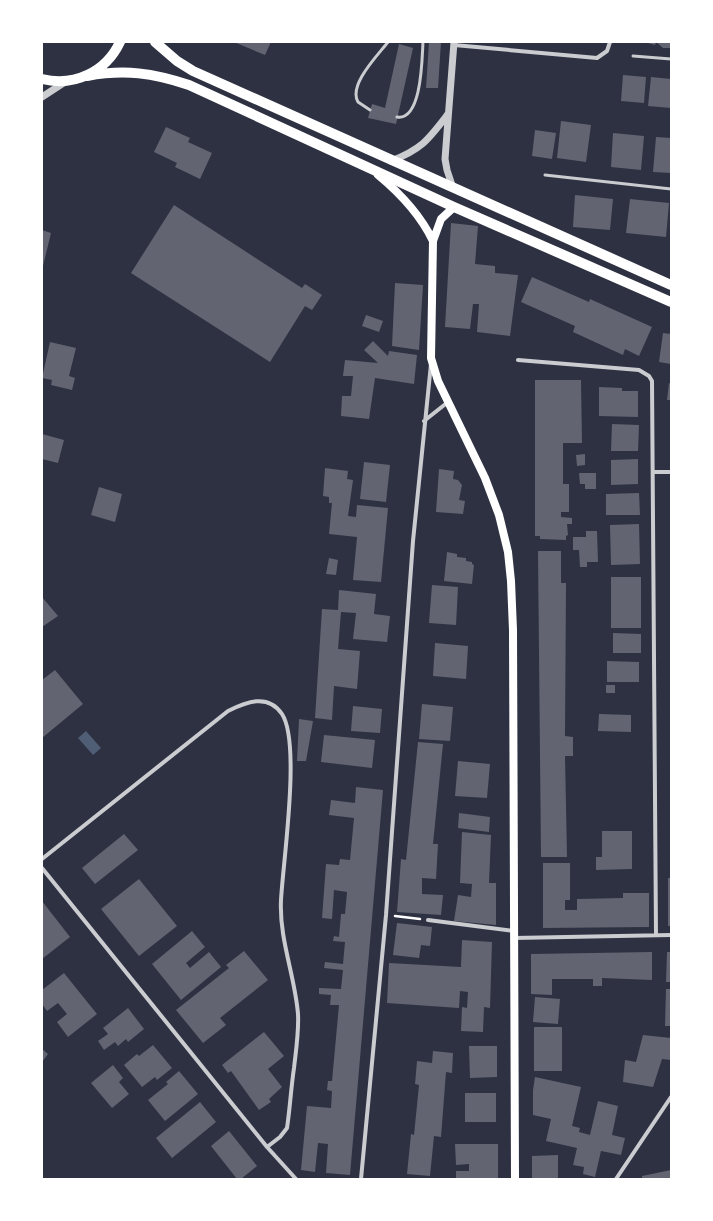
<svg xmlns="http://www.w3.org/2000/svg" width="713" height="1221" viewBox="0 0 713 1221" font-family="Arial,sans-serif">
<style>
.water{fill:#4f5d75}
.building{fill:#626471}
.lines{fill:none;stroke-linecap:round;stroke-linejoin:round}
.path{stroke:#fff;stroke-width:2.5}
.service{stroke:#caccd0;stroke-width:3}
.minor{stroke:#caccd0;stroke-width:4}
.tertiary{stroke:#caccd0;stroke-width:7}
.secondary{stroke:#fff;stroke-width:8}
.primary{stroke:#fff;stroke-width:10}
</style>
<rect width="100%" height="100%" fill="#2d3142"/>
<!-- water -->
<path class="water" d="M86,731L101,748L93,755L78,738Z"/>
<!-- building -->
<path class="building" d="M234,42H271L265,55Z
M429,42H441L438,88H426Z
M644,42H671V48H663L656,42L655,45Z
M399,44L413,48L396,124L368,118L372,104L385,108Z
M623,75L646,77L644,103L621,101Z
M651,77L671,79V108L648,106Z
M561,121L591,125L586,162L557,158Z
M166,127L190,138L188,142L212,153L200,179L175,167L177,163L154,152Z
M535,130L556,133L552,159L532,156Z
M613,133L644,136L641,170L611,167Z
M656,137L671,138V173L653,172Z
M575,195L613,199L610,230L573,227Z
M630,199L669,203L666,237L626,233Z
M174,205L302,288L305,284L322,295L312,310L305,306L270,362L131,273Z
M451,223L478,226L475,264L495,266V273L518,275L510,336L477,332L479,304H473L470,329L445,327Z
M42,230L51,233L43,266H42Z
M532,277L589,302L590,299L652,327L639,356L625,349L623,355L573,332L575,326L521,302Z
M395,283L423,285L419,350L392,346Z
M366,315L383,321L379,332L362,326Z
M663,333L671,334V364L659,362Z
M373,341L388,356L389,351L417,355L414,384L375,378L369,419L341,416L342,396H351L353,376H343L345,360L378,363L364,350Z
M50,342L76,348L69,376L75,378L72,390L51,385L52,380L42,378Z
M535,380H581L582,443H563V484H569V512H561V517L572,518V524H567L568,535L566,536V540L540,539V536H535Z
M669,383L671,384V400H667Z
M599,387L622,388V391H638V417L599,416Z
M612,424L639,425L638,451H611Z
M42,434L64,440L58,463L42,459Z
M585,454V465L577,466L576,455Z
M638,459V484L611,485V460Z
M364,462L390,465L386,502L360,499Z
M325,468L348,471L347,479L353,480L348,516L356,517L357,505L388,508L381,582L353,580L357,537L329,534L332,503H329V497L323,496Z
M439,469L454,471L453,479L458,480L462,485L459,500L465,501L463,514L436,512Z
M579,473H596V489H585V484H580Z
M99,487L122,494L115,522L91,515Z
M639,493L640,515H606V494Z
M639,524L640,564L611,565L610,525Z
M586,531H597L598,562H587V567H580L579,550H573V537H586Z
M538,551H561V583H566L565,736L573,737V756H565L567,857H541Z
M447,552L457,554V557L466,558V561L472,562V564L474,565L472,584L444,581Z
M329,558L338,560L336,575L326,574Z
M611,577H641V628H611Z
M432,585L458,587L456,625L429,623Z
M339,590L376,594L374,614L390,616L387,642L353,639L356,613L341,612L338,649L360,651L357,689L334,686L332,720L315,718L322,609L338,610Z
M42,597L58,616L42,627Z
M613,633L641,634V653H613Z
M435,643L468,646L466,679L433,676Z
M607,661L639,662V682H607Z
M55,670L83,704L42,738V680Z
M606,685H615V693H606Z
M422,704L453,707L450,741L419,739Z
M353,706L382,709L380,733L351,731Z
M599,714L631,715V732L598,731Z
M299,719L313,721L306,761H297Z
M324,735L375,740L372,768L321,762Z
M418,742L443,744L433,844H438L436,879L422,878V894L443,895L441,915L397,912L401,859L406,860Z
M458,761L490,764L487,798L455,796Z
M356,787L383,790L350,1175L326,1173L328,1144L318,1143L315,1172L301,1170L307,1106L331,1108L332,1091L327,1090L328,1081H332L339,1005H330L331,995L319,994V988L341,989L343,970L324,968L325,962L343,964L345,942L333,941L334,936L339,937L341,914H345L347,892L334,890L332,919L322,918L326,864L339,865L340,859L350,860L354,818L329,815L331,800L355,803Z
M459,813L490,817L489,832L458,828Z
M602,831H632V869L596,870V857H602Z
M462,832L491,835L489,883H496V925L454,921L458,895L471,897L472,884L460,883Z
M124,834L138,850L95,884L82,868Z
M543,863H570V900H565V910H577V899L623,898V893H649V927L543,928Z
M668,878H671V926H668Z
M139,879L177,926L139,956L101,909Z
M42,901L70,937L42,959Z
M397,923L432,927L430,946L421,945L419,958L393,955Z
M192,931L205,947L186,963L190,968L209,952L221,967L181,1000L152,964Z
M462,940L492,942L490,1008L484,1007L483,1032L461,1031L462,1007L467,1008L468,992L460,991L459,1008L387,1003L389,963L461,967Z
M244,951L268,980L220,1018L226,1025L203,1043L176,1010L229,968L226,965Z
M652,952V980L602,978V986H593V979H552V995L531,994V954Z
M667,952H671V982H666Z
M64,973L97,1014L68,1037L57,1022L67,1014L58,1003L47,1011L42,1004V990Z
M666,989H671V1026H665Z
M535,997L560,999L558,1024L533,1022Z
M128,1008L144,1029L128,1042L126,1039L118,1046L115,1042L104,1050L98,1041L108,1034L103,1028Z
M534,1027H562V1071H534Z
M264,1032L284,1056L268,1069L282,1087L269,1099L271,1102L259,1110L231,1071L228,1073L222,1065Z
M643,1035L671,1038V1060L662,1059L653,1087L623,1082L625,1060L636,1062Z
M153,1045L172,1068L157,1080L155,1077L142,1087L124,1065L137,1054L139,1056Z
M469,1046H497V1077L470,1078Z
M42,1049L48,1054L42,1062Z
M433,1051L453,1053L452,1073L446,1072L441,1137L434,1136L430,1176L407,1174L411,1134L414,1135L419,1085L415,1084L417,1061L432,1063Z
M113,1065L123,1078L119,1082L129,1094L112,1108L91,1083Z
M179,1071L198,1094L165,1121L148,1100L168,1084L166,1082Z
M535,1077L581,1087L572,1126L580,1128L579,1132L590,1135L598,1101L618,1106L612,1135L625,1138L621,1155L601,1151L595,1177L583,1174L584,1167L573,1165L577,1148L546,1141L551,1119L533,1115V1090Z
M465,1093H496V1122H465Z
M200,1102L216,1122L172,1158L156,1138Z
M229,1131L257,1166L241,1179H237L211,1146Z
M455,1144H498V1179H456V1171H469V1164L456,1165Z
M558,1155V1179H532V1156Z
M671,1170V1179H642V1176Z"/>
<g class="lines">
<!-- path -->
<path class="path" d="M395,916L420,919"/>
<!-- service -->
<path class="service" d="M633,56L671,59
M370,110L358,102C348,85 378,55 388,42
M397,117C422,121 422,58 423,42
M545,175L671,189"/>
<!-- minor -->
<path class="minor" d="M454,45L597,58L607,51L610,42
M518,360L639,370L649,376L652,381L656,935
M424,421L448,402
M653,472H671
M42,859L228,711C246,702 268,693 282,714C301,743 283,862 281,900C279,939 295,976 298,1014C299,1032 296,1050 294,1068C291,1088 290,1108 287,1128L280,1137L267,1147
M42,868L267,1147L296,1179
M428,920L514,931
M514,938L671,935
M361,1179L386,915L413,541L431,364
M616,1179L671,1097"/>
<!-- tertiary -->
<path class="tertiary" d="M42,97L65,82
M391,161C422,149 428,140 448,114
M453,188L447,170L445,159L454,42"/>
<!-- secondary -->
<path class="secondary" d="M378,175C401,194 420,214 433,241
M454,207L441,219L433,241L431,358L438,381L485,478L499,515L508,552L511,581L513,630L515,1179"/>
<!-- primary -->
<path class="primary" d="M155,42L177,61L193,71L671,285
M87,76C125,69 153,73 189,85L454,207L671,302
M42,79C74,87 106,72 120,42"/>
</g>
<!-- border -->
<rect width="713" height="1221" fill="none" stroke="#ffffff" stroke-width="86"/>
</svg>
